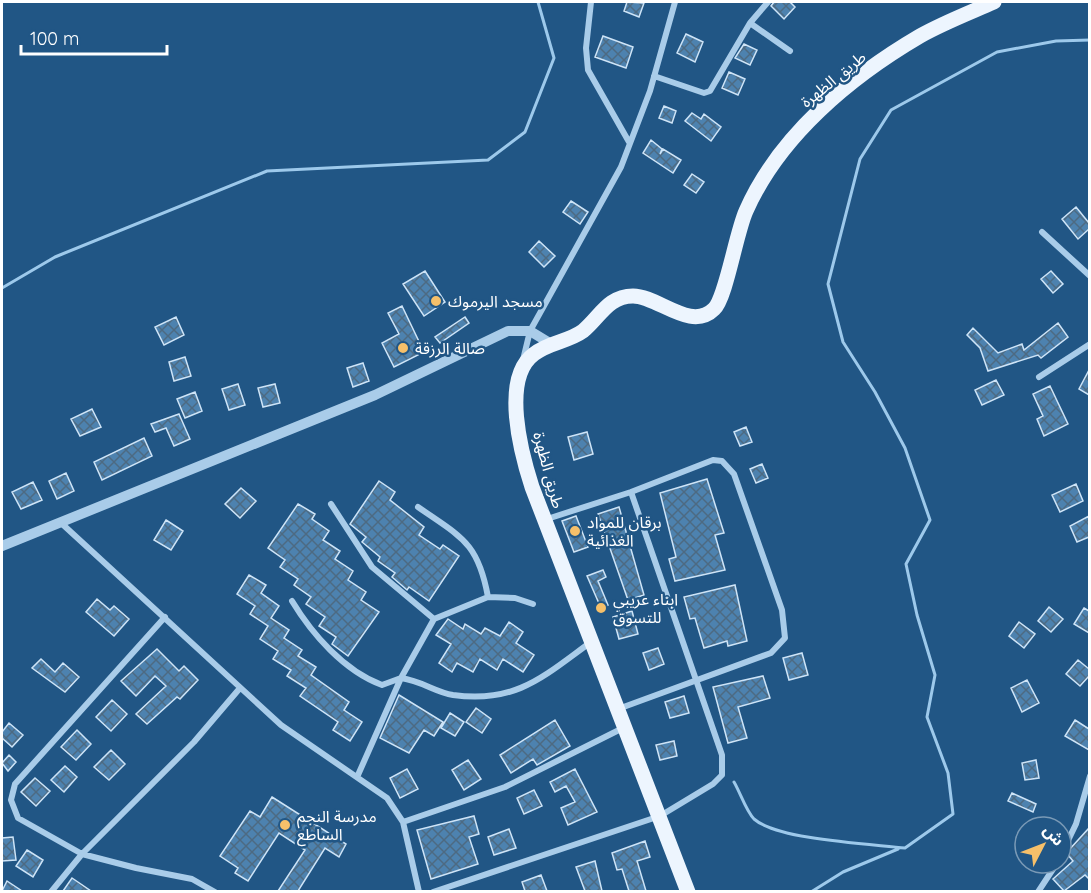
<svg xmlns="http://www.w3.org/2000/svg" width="1091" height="893" viewBox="0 0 1091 893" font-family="Quicksand,'Noto Sans Arabic',sans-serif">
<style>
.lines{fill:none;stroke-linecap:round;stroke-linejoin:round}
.stream{stroke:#9dc9eb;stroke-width:3}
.building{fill:url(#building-cross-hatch);stroke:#cee4f7;stroke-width:1.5}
.minor{stroke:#a9cce9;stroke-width:6}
.tertiary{stroke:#a9cce9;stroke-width:10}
.primary{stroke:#edf5fe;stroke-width:15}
.poi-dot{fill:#f6c06a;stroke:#215685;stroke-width:2}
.labels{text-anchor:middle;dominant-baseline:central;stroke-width:5;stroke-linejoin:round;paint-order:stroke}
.street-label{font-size:16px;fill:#fff;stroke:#215685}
.poi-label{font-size:16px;fill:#fff;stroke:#215685;text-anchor:start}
</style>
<defs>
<pattern id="building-cross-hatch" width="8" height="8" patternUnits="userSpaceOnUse" patternTransform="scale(1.5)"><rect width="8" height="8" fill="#4d82af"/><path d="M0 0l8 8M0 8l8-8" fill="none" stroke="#4d6a82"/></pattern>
</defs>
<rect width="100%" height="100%" fill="#215685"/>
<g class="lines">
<!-- stream -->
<path class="stream" d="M2,288L55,257L267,171L488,160L525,132L554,58L538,2
M734,782C740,792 746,811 754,819C778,840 871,844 905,848L953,814L948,773L927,717L935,675L917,615L906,564L930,520L905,448L875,392L843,342L828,284L860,159L891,110L997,52L1056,41L1090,40
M811,892L843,872L898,849"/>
</g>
<!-- building -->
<path class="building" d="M627,2L644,3L639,17L624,11Z
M774,2H790L795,7L784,19L771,6Z
M686,34L703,42L695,62L677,53Z
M603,36L633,47L626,68L595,57Z
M744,44L757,50L750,65L735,58Z
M729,72L745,79L738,95L722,88Z
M664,106L676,111L672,123L659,118Z
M692,113L701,119L704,114L721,127L711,141L685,121Z
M651,140L662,149L660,154L663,149L681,160L673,173L643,153Z
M692,174L704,182L696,193L684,185Z
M571,201L588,212L580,224L563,212Z
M1076,207L1089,223V229L1078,239L1062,219Z
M539,241L555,256L544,267L529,252Z
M425,271L445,302L424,316L403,284Z
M1051,271L1063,284L1053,293L1041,279Z
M402,306L424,352L394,367L382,343L399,334L388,313Z
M176,317L184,335L164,345L155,327Z
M465,317L469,323L440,343L435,337Z
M1058,323L1068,337L1041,358L1038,355L988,371L980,348L967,335L973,328L998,353L1022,344L1024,350Z
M185,357L191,376L174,381L169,362Z
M363,363L369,381L353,387L347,368Z
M1089,370V395L1079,389Z
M996,380L1004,395L982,405L975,390Z
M238,384L245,405L229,410L222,389Z
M275,384L280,403L263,407L258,388Z
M1050,386L1068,424L1044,436L1037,419L1043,416L1033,394Z
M195,392L202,411L185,418L177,399Z
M92,409L101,427L80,436L71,419Z
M179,414L190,439L174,446L166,428L155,432L151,424Z
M746,427L752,442L740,446L734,432Z
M587,432L593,454L574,460L568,437Z
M144,438L152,456L102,480L94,462Z
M762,464L768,478L756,483L750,469Z
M66,473L74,491L57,499L49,481Z
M707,479L724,533L715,535L725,570L675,581L669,559L676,557L660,493Z
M379,481L395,492L390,500L424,527L419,535L440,549L443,545L459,556L429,601L409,587L407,590L392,577L395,573L378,561L380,557L362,542L366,537L350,524Z
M33,482L42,500L21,509L12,492Z
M1076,484L1083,501L1060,512L1052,495Z
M241,488L256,501L240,518L225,504Z
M298,504L315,514L312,519L329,531L323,540L340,551L335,559L353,571L348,580L366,592L361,600L379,612L348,656L332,644L336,637L319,626L325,617L306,604L311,597L294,585L298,579L280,567L285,560L268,548Z
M619,507L644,595L628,600L598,514Z
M576,516L588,547L574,552L562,521Z
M1089,516V537L1077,542L1070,526Z
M166,520L183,531L171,550L154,540Z
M603,570L606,577L598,581L608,605L601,608L587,576Z
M249,575L266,585L261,593L279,606L271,618L289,630L284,638L302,650L298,656L316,667L311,675L349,702L344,710L362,722L350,741L333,730L338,722L300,696L306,688L287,676L291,670L273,659L278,651L260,639L268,626L250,614L255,606L237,594Z
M735,585L747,641L728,646L727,641L704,648L695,618L690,619L684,597Z
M97,599L110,610L114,606L129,619L114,636L86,612Z
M1049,607L1063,619L1051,632L1038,621Z
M1084,608L1089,611V633L1074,624Z
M632,611L638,634L619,639L613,617Z
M448,619L463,629L465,624L481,634L485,628L500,636L509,622L523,632L516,643L534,655L523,672L503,659L497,670L480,659L473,672L457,663L452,672L439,663L451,644L436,635Z
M1019,622L1035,634L1024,648L1009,636Z
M658,648L664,664L649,670L643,653Z
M157,649L179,671L184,666L198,680L180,699L177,697L147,724L136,714L166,686L155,676L136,696L121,681Z
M802,653L808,675L789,680L783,658Z
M41,659L55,672L63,663L79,677L65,692L32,668Z
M1078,660L1089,669V676L1080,686L1066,674Z
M763,676L770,698L738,707L747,738L728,743L713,687Z
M1027,680L1039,703L1022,712L1011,688Z
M399,695L443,722L434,736L424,730L409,753L380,738Z
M684,696L689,713L670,718L665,702Z
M112,700L127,714L111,731L96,717Z
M476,708L491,719L482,733L466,722Z
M450,713L464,722L455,736L441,728Z
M555,720L570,746L537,765L533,759L511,773L500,755Z
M1075,720L1089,729V750L1065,736Z
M9,723L23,735L12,747L2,738V732Z
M77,730L91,744L76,760L61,747Z
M674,741L677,756L660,760L656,745Z
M111,750L125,764L109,780L94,767Z
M9,755L16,762L8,771L2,763Z
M468,760L481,779L464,790L452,770Z
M1036,760L1039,778L1025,780L1022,763Z
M65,766L77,777L64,792L51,780Z
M407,769L418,789L400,798L390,778Z
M575,769L597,812L568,825L561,808L575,802L566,786L555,792L550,782Z
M35,778L50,791L36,806L21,792Z
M534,790L542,806L524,814L517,798Z
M1012,793L1036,804L1033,812L1008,801Z
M272,797L346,844L339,857L325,848L298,891H278L305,850L279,833L248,881L235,873L238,868L220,856L250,811L260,817Z
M474,816L479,834L469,837L478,864L431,879L417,830Z
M1089,828V879L1085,875L1064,891L1053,879L1073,861L1067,854L1069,850Z
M509,829L516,848L494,855L488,837Z
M13,837L16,860L2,861V838Z
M645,841L650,857L637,861L646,891H629L622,869L617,870L612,853Z
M27,850L43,860L33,877L16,866Z
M595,861L602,891H585L576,867Z
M541,875L547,891H525L522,882Z
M72,878L91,891H63Z
M7,881L22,891H2Z"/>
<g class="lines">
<!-- minor -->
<path class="minor" d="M591,2L586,48L588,70L629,142
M750,23L790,51
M654,76L704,93L710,91L750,23L768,2
M1042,232L1090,276
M523,360L530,331L621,167L650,91L675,2
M1039,377L1090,344
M331,504L372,567L434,619
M418,507C461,537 478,542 488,597
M544,520L631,492L713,460L722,461L734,474L782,610L785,638L771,653L618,709
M60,522L281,725L387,798L403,822L419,892
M292,601C312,634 344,671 382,685L401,678L434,619L488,597L515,598L533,604
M165,617L15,784L11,800L18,818L82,854L194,742L240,688
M358,775L401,678C422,681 435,692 453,695C516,704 544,676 591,642
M403,822L505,787L623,728
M1061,855L1076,824L1090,776
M51,892L82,854L136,868L192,879L215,892
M433,892L660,816L713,784L722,775V755L631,492
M1038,892L1057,863"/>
<!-- tertiary -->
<path class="tertiary" d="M2,546L375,395L508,331H530L553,345"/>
<!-- primary -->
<path class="primary" d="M688,892L532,487C521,453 501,378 534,354C549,342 568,342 583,331C600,317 608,296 633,296C658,296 691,332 714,309C726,298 736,233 746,211C779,136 850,77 920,36C943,23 969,13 994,2"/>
</g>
<!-- markers -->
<g class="poi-dot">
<circle cx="436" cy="301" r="6"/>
<circle cx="403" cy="348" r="6"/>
<circle cx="575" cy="531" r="6"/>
<circle cx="601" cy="608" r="6"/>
<circle cx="285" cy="825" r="6"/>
</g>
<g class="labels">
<!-- street labels -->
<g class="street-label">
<text transform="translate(833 79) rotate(-39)">طريق الظهرة</text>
<text transform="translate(549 470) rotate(75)">طريق الظهرة</text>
</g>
<!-- poi labels -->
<g class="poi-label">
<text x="448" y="301">مسجد اليرموك</text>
<text x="415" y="348">صالة الرزقة</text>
<text x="587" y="522">برقان للمواد<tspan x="587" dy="18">الغذائية</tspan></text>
<text x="613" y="599">ابناء عريبي<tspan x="613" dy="18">للتسوق</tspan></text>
<text x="297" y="816">مدرسة النجم<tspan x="297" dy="18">الساطع</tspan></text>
</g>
</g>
<!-- border -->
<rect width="1091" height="893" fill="none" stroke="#ffffff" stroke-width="6"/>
<!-- north arrow -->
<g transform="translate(1043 845) rotate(48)"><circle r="28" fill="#215685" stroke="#7a9ab6" stroke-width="1.5"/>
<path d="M0-4.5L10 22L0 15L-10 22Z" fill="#f6c06a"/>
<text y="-9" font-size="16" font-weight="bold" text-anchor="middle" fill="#ffffff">ش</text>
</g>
<!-- scale -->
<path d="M21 45v9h146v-9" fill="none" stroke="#ffffff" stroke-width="3"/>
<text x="30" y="45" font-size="18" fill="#ffffff" stroke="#215685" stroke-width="4.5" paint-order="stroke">100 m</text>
</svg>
